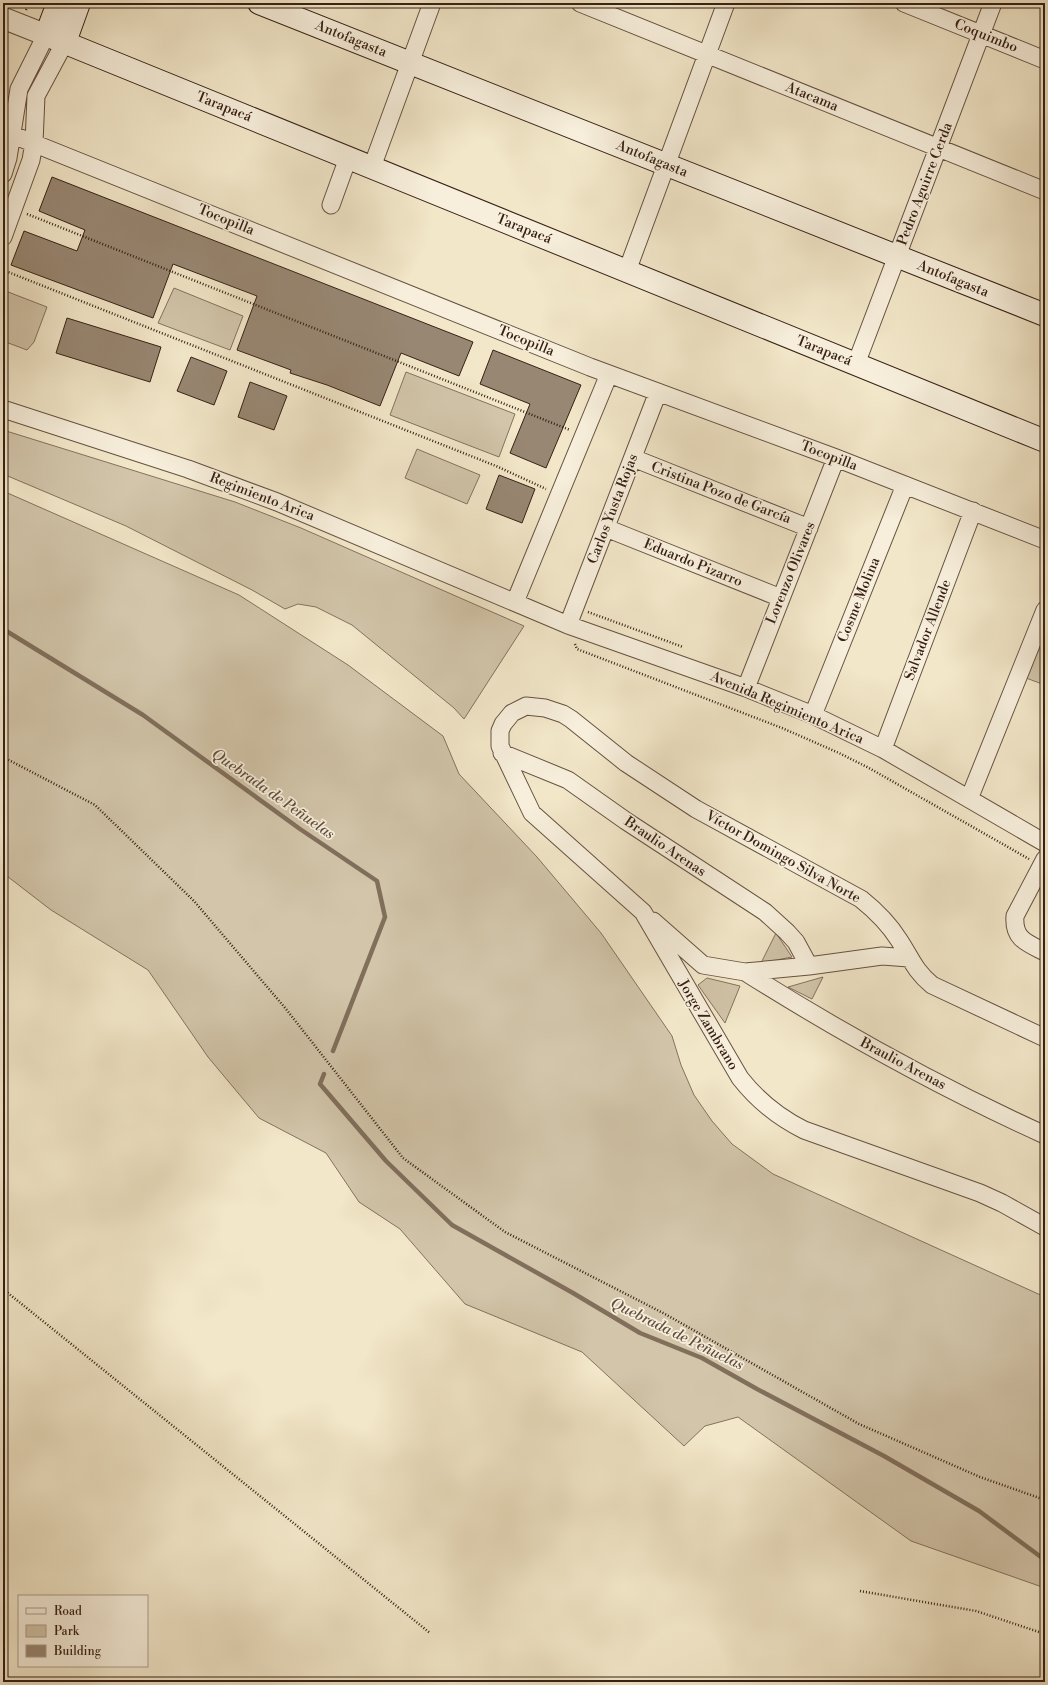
<svg xmlns="http://www.w3.org/2000/svg" width="1048" height="1685" viewBox="0 0 1048 1685" font-family="'Libre Bodoni',serif">
<style>
.green{fill:#d2c5aa;stroke:#847260}
.lines{fill:none;stroke-linecap:round;stroke-linejoin:round}
.stream{stroke:#816f5c;stroke-width:4.5}
.building{fill:#988773;stroke:#372015}
.minor-casing{stroke:#665242;stroke-width:19}
.tertiary-casing{stroke:#665242;stroke-width:23}
.secondary-casing{stroke:#372015;stroke-width:24}
.path{stroke:#372015;stroke-width:2.5;stroke-dasharray:1 2;stroke-linecap:butt}
.minor{stroke:#f7efdc;stroke-width:17}
.tertiary{stroke:#f7efdc;stroke-width:21}
.secondary{stroke:#f7efdc;stroke-width:22}
.labels{text-anchor:middle;dominant-baseline:central;stroke-width:3.5;stroke-linejoin:round;paint-order:stroke}
.street-label{font-size:14px;fill:#372015;stroke:#f7efdc}
.water-label{font-size:15px;font-style:italic;fill:#624e3f;stroke:#f7efdc}
</style>
<rect width="100%" height="100%" fill="#f2e7c9"/>
<filter id="stains"><feTurbulence type="fractalNoise" baseFrequency=".005" numOctaves="4"/><feColorMatrix values="0 0 0 0 .2 0 0 0 0 .09 0 0 0 0 .02 0 0 0 .5 -.17"/></filter>
<radialGradient id="worn" r=".72"><stop offset=".6" stop-color="#630" stop-opacity="0"/><stop offset="1" stop-color="#630" stop-opacity=".3"/></radialGradient>
<!-- green -->
<path class="green" d="M174,288L243,316L230,350L158,323Z
M3,290L47,307L34,342L27,350L3,341Z
M406,372L515,414L499,457L390,415Z
M3,430L235,502L301,528L524,626L464,719L454,708L352,625L316,607L298,604L285,609L252,590L126,526L3,474Z
M417,449L480,475L467,504L405,478Z
M3,491L239,595L348,665L443,736L459,774L537,857L601,933L672,1036L681,1065L694,1095L712,1121L732,1144L773,1174L1045,1297V1588L911,1541L738,1417L705,1426L684,1446L582,1352L465,1304L400,1229L359,1202L326,1153L259,1118L208,1057L148,970L51,910L3,873Z
M1042,639L1045,640V685L1026,678Z
M776,933L792,957L761,963Z
M823,977L812,999L788,987Z
M707,978L740,986L725,1023L698,985Z"/>
<g class="lines">
<!-- stream -->
<path class="stream" d="M3,629L143,715L300,829L377,881L385,917L333,1051
M324,1074L320,1084L386,1161L452,1225L573,1293L640,1333L702,1358L757,1389L884,1456L979,1511L1045,1560"/>
</g>
<!-- building -->
<path class="building" d="M52,177L473,342L459,376L401,353L380,406L327,385L290,373L291,370L237,350L257,296L173,264L153,318L11,265L24,231L77,251L85,230L39,211Z
M67,318L161,347L150,382L56,353Z
M493,350L581,385L546,468L510,453L530,404L480,384Z
M191,357L227,371L214,405L177,391Z
M250,382L287,396L274,430L238,417Z
M499,475L535,489L522,523L486,509Z"/>
<g class="lines">
<!-- minor casing -->
<g class="minor-casing">
<path id="minor" d="M580,3L1045,191
M904,3L1045,60
M3,131L590,367L836,458L1045,540
M372,167L432,3
M3,174L8,158L19,89L46,35
M331,205L348,158
M3,237L31,160L34,143L36,96L65,42
M627,271L726,3
M856,364L993,3
M3,409L188,469L277,502L568,625L746,688L813,715L883,749L1045,843
M633,458L809,528
M606,528L781,598
M515,602L609,374
M568,625L658,392
M746,688L836,458
M813,715L905,485
M883,749L973,511
M502,753L568,780L626,821L765,912L787,932L796,942L809,966
M969,799L1045,610
M1045,859L1015,916C1013,939 1027,943 1045,952
M653,921L703,965L745,972L809,966L882,956L909,958
M745,972C842,1033 941,1088 1045,1135
M1045,1038L932,985C914,970 911,958 899,940C889,924 876,911 861,899L696,809L626,763L571,719L563,714L545,708L526,706L512,713L503,724L500,731V746L532,813L643,912L740,1078C758,1101 778,1117 804,1130L980,1193L1002,1203L1045,1227"/>
</g>
<!-- tertiary casing -->
<g class="tertiary-casing">
<path id="tertiary" d="M3,18L46,35"/>
</g>
<!-- secondary casing -->
<g class="secondary-casing">
<path id="secondary" d="M58,3L46,35L1045,441
M259,3L1045,315
M65,42L79,3"/>
</g>
<!-- path -->
<path class="path" d="M26,10L29,3
M27,214L570,430
M3,270L496,466L546,489
M588,612L683,647
M575,644L577,649L782,728L839,753L869,768L1029,859
M3,757L95,805L194,901L286,1009L403,1158L505,1232L665,1314L859,1424L980,1477L1045,1500
M3,1289L430,1633
M860,1591L976,1611L1045,1634"/>
<!-- minor -->
<use href="#minor" class="minor"/>
<!-- tertiary -->
<use href="#tertiary" class="tertiary"/>
<!-- secondary -->
<use href="#secondary" class="secondary"/>
</g>
<g class="labels">
<!-- street labels -->
<g class="street-label">
<text transform="translate(986 36) rotate(22)">Coquimbo</text>
<text transform="translate(351 39) rotate(22)">Antofagasta</text>
<text transform="translate(812 97) rotate(22)">Atacama</text>
<text transform="translate(224 107) rotate(22)">Tarapacá</text>
<text transform="translate(652 159) rotate(22)">Antofagasta</text>
<text transform="translate(925 184) rotate(-69)">Pedro Aguirre Cerda</text>
<text transform="translate(226 220) rotate(22)">Tocopilla</text>
<text transform="translate(524 229) rotate(22)">Tarapacá</text>
<text transform="translate(953 279) rotate(22)">Antofagasta</text>
<text transform="translate(526 341) rotate(22)">Tocopilla</text>
<text transform="translate(824 351) rotate(22)">Tarapacá</text>
<text transform="translate(829 456) rotate(21)">Tocopilla</text>
<text transform="translate(721 493) rotate(21)">Cristina Pozo de García</text>
<text transform="translate(262 497) rotate(21)">Regimiento Arica</text>
<text transform="translate(613 509) rotate(-69)">Carlos Yusta Rojas</text>
<text transform="translate(693 563) rotate(22)">Eduardo Pizarro</text>
<text transform="translate(791 573) rotate(-68)">Lorenzo Olivares</text>
<text transform="translate(859 600) rotate(-68)">Cosme Molina</text>
<text transform="translate(928 630) rotate(-69)">Salvador Allende</text>
<text transform="translate(787 708) rotate(23)">Avenida Regimiento Arica</text>
<text transform="translate(665 847) rotate(34)">Braulio Arenas</text>
<text transform="translate(783 857) rotate(29)">Víctor Domingo Silva Norte</text>
<text transform="translate(708 1025) rotate(59)">Jorge Zambrano</text>
<text transform="translate(903 1064) rotate(28)">Braulio Arenas</text>
</g>
<!-- water labels -->
<g class="water-label">
<text transform="translate(273 794) rotate(35)">Quebrada de Peñuelas</text>
<text transform="translate(677 1334) rotate(26)">Quebrada de Peñuelas</text>
</g>
</g>
<!-- margin -->
<rect width="1048" height="1685" fill="none" stroke="#f2e7c9" stroke-width="16"/>
<rect x="4" y="4" width="1040" height="1677" fill="none" stroke="#372015" stroke-width="2"/>
<rect x="8" y="8" width="1032" height="1669" fill="none" stroke="#372015"/>
<!-- legend -->
<rect x="18" y="1595" width="130" height="72" fill="#f7efdc" stroke="#aa9c8c"/>
<rect x="26" y="1608" width="20" height="6" fill="#f7efdc" stroke="#aa9c8c"/>
<text x="54" y="1615" font-size="12" fill="#372015">Road</text>
<rect x="26" y="1625" width="20" height="12" fill="#d2c5aa" stroke="#aa9c8c"/>
<text x="54" y="1635" font-size="12" fill="#372015">Park</text>
<rect x="26" y="1645" width="20" height="12" fill="#988773" stroke="#aa9c8c"/>
<text x="54" y="1655" font-size="12" fill="#372015">Building</text>
<rect width="100%" height="100%" filter="url(#stains)"/>
<rect width="100%" height="100%" fill="url(#worn)"/>
</svg>
